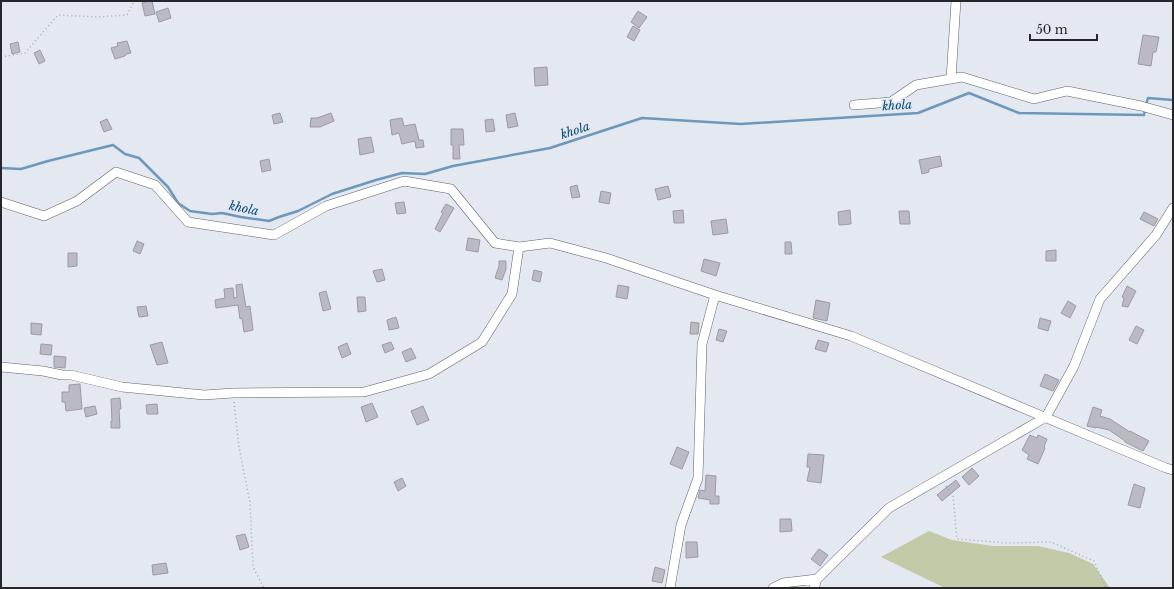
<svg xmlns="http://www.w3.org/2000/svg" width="1174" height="589" viewBox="0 0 1174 589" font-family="'Libre Baskerville',serif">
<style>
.green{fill:#c2c9a7}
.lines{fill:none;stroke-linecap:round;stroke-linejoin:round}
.stream{stroke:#6e97bc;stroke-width:2.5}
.building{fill:#bbbac3;stroke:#9b9aa3}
.minor-casing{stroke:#5d6168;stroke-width:10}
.path{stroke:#a7aab1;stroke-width:1.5;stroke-dasharray:1 3;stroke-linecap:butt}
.minor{stroke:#fff;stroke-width:9}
.labels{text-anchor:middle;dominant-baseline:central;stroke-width:4;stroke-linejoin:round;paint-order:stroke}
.water-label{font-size:12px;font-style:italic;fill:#064c7b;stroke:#e4e8f0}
</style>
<rect width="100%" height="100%" fill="#e4e8f0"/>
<!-- green -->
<path class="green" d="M929,531L952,540L993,546H1038L1069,553L1093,564L1110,588H945L881,557Z"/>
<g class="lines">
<!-- stream -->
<path class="stream" d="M1146,105L1148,98L1173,100
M1,168L21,169L48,161L113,145L125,154L139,158L168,187L178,203L190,211L212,214L222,213L241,217L269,221L279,217L298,211L332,194L376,180L402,173L425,174L453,166L550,148L642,118L741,124L918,113L969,93L1019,113L1144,115L1145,110"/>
</g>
<!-- building -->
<path class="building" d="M149,1H152L155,14L145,16L142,3Z
M168,8L171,18L159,22L156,12Z
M638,11L647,17L639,28L631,22Z
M633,26L640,30L634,41L627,37Z
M1143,35L1159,37L1156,52H1153L1151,66L1138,64Z
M127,41L131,53L126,54L125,56L115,59L111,48L118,46L117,43Z
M18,42L20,52L12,54L10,44Z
M40,50L45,61L39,64L34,53Z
M547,67L548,85L535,86L534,68Z
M280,113L283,122L274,124L272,115Z
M331,113L334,121L320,127H310L311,118H317Z
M515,113L518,126L508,128L506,115Z
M402,118L404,126L415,124L419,140H423L424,147L416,148L415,141L402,144L399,133L392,135L390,120Z
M107,119L112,129L104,132L100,122Z
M493,119L495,131L486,132L485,120Z
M451,129H463L464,145H459L460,159H453V145H451Z
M371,137L374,152L360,155L358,139Z
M940,156L942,166L929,169V172L922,174L919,160Z
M269,159L271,170L262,172L260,161Z
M577,185L580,197L572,198L570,187Z
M668,186L671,197L658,200L655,189Z
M601,191L611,193L609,204L599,202Z
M404,202L406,213L397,214L395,203Z
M446,204L454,208L440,232L435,229L443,213L441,212Z
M683,210L684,223H674L673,211Z
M850,210L851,224L839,225L838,212Z
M899,211H909L910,224H900Z
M1144,212L1158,219L1154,226L1140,219Z
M726,219L728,233L713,235L711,221Z
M468,238L480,240L478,252L466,250Z
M137,241L144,244L140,254L133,251Z
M785,242H791L792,254H785Z
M1056,250V261H1046V251Z
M68,253H77V266L68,267Z
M704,259L720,263L716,276L701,271Z
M499,261H506V269L502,280L495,278L499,266Z
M382,269L385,280L377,282L373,271Z
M534,270L542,272L540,282L532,280Z
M242,284L246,307L250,306L253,330L244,332L242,318L240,319L238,305L216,308L215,300L225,298L224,289L233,288L234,298L237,297L236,285Z
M618,285L629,287L627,299L616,297Z
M1127,286L1136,291L1128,307L1122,306L1124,298L1122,297Z
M326,291L331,309L323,311L319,293Z
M357,297H365L366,311L358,312Z
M816,300L830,303L827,321L813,318Z
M1068,301L1076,306L1070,318L1061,313Z
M146,306L148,316L139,317L137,307Z
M396,317L399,328L389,330L387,320Z
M1040,318L1051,321L1048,331L1038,328Z
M691,322L699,323L698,334H690Z
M31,323L42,324L41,335L31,334Z
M1136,326L1144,330L1137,344L1129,340Z
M719,329L727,331L723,342L716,340Z
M818,340L829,343L826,352L815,349Z
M162,342L168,363L157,365L150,345Z
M391,342L394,349L385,353L382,345Z
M347,343L351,354L342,358L338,347Z
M41,344L52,345L51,355L40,354Z
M411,348L416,358L406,362L402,352Z
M54,356L66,357L65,368L54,367Z
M1045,374L1059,380L1053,391L1040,386Z
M80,384L82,409L66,411L65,402H62V392H69V385Z
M120,398L121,409H119L120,428H111V421H112L111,399Z
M372,403L378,417L366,422L361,407Z
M157,404L158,414H147L146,405Z
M95,406L97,414L86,417L84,408Z
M423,406L429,420L417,425L411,411Z
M1093,407L1102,410L1100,416L1110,419L1130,432V431L1149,441L1143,451L1125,442V441L1109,430L1096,427V428L1087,426Z
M1030,435L1037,438L1038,435L1047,439L1044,447L1045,448L1038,464L1027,459L1029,455L1022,450Z
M677,447L689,452L682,469L670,464Z
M808,454L824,455L821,483L807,481L810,467H807Z
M972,468L979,476L969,485L962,477Z
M706,475L716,476L715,496H719V504H710V500L698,498L700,490L705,491Z
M402,478L406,486L398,491L394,482Z
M956,480L960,486L942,501L937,495Z
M1134,484L1145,488L1140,508L1128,505Z
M780,519H791L792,531L780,532Z
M245,534L249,547L240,550L236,536Z
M686,542H697L698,557L686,558Z
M819,549L828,555L820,566L811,559Z
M166,563L168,573L153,575L152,565Z
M655,567L665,570L662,583L652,581Z"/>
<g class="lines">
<!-- minor casing -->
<g class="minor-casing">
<path id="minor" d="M951,79L956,1
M854,105L891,102L916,85L962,77L1034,99L1067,91L1141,106L1173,115
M1,202L44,216L77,201L116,172L155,185L188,222L274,235L326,206L404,181L451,189L495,243L519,247L550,243L606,258L715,295L851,336L1166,468L1173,470
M1,367L43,371L62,375H71L122,387L204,395L233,393L364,392L429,374L482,342L512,294L519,247
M670,588L681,525L698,478L702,344L715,295
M773,588L783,583L817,579
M814,588L817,579L889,508L1046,417L1074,366L1100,299L1156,235L1173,208"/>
</g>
<!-- path -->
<path class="path" d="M1,57L25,53L58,15L98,17L127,15L134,1
M234,402L239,447L250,503L253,567L264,588
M946,486L953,496L957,539L1007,543L1051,542L1094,561L1106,588"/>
<!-- minor -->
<use href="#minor" class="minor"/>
</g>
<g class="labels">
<!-- water labels -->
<g class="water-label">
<text transform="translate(897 105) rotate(-4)">khola</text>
<text transform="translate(575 130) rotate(-18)">khola</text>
<text transform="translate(244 208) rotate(11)">khola</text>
</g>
</g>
<!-- border -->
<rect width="1174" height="589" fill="none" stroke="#242629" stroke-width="4"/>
<!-- scale -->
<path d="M1030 34v6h67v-6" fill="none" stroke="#242629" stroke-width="2"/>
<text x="1036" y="34" font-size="12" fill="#242629" stroke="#e4e8f0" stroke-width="3" paint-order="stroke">50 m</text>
</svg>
